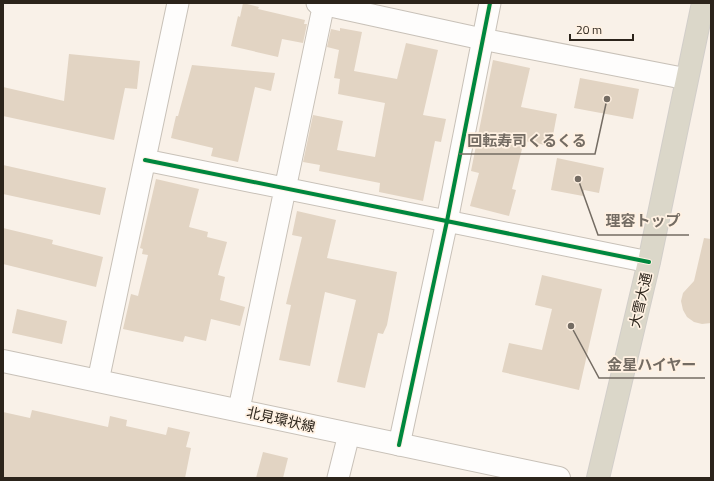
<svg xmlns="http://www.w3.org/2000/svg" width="714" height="481" viewBox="0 0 714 481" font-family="'Titillium Web','Noto Sans JP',sans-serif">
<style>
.building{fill:#e2d4c3}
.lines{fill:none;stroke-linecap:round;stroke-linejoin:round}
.street-casing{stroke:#c8c1b8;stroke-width:23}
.secondary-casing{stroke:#c8c1b8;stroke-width:24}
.highway-casing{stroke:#d2cec9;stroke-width:24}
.street{stroke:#fefdfc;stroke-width:21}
.secondary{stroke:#fefdfc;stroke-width:22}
.highway{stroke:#dbd7c9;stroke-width:22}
.cycleway-casing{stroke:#fff1e2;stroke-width:6}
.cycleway{stroke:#00873e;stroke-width:4}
.labels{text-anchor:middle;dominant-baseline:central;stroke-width:3.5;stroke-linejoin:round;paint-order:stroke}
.street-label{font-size:14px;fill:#2c241b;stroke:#fff1e2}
.leader{fill:none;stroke:#746c63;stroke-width:1.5}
.callout-dot{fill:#746c63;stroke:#fff1e2;stroke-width:1.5}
.callout-label{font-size:15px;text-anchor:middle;font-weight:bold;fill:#746c63;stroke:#fff1e2;stroke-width:3.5;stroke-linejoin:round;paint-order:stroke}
</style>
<rect width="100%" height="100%" fill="#f9f1e8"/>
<!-- building -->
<path class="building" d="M243,3L259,7L258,9L305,20L304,24H307L303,43L282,39L278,57L231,46L238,16L240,17Z
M340,28L362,32L354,71L397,79L406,43L438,50L423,115L446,119L441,142L435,141L423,201L379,192L380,183L319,171L320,165L303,162L313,115L343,121L337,150L375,157L385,103L338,94L340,79L334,78L339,50L327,47L331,29L340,31Z
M69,54L140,61L137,89L125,88L114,140L3,116V87L64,101Z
M493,60L530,68L521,107L557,114L551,146L524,141L512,189L516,190L509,216L470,206L479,173L471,171Z
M192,65L275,73L271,91L255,87L238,162L211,156L213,148L171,138L176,116H178Z
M580,78L639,89L633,119L574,108Z
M557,158L604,168L599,193L584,190L583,196L551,190Z
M3,165L106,188L100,215L3,194Z
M156,179L199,189L189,227L208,232L207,237L227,242L218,275L225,277L220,300L245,307L240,326L211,319L206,341L185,336L183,342L123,329L131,294L138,296L148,255L142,254L143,249L140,248Z
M297,211L336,220L327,258L397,272L387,325L383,334L378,333L365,388L337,382L356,300L325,292L310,366L279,360L291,305L286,304L302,237L292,235Z
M3,228L53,240L52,244L103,257L96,287L3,264Z
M704,238L711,239V323L702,324L694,322L687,317L683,310L681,301L683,293L694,281Z
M542,275L602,289L579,390L502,372L509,343L542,350L552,309L535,305Z
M17,309L67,321L62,344L12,333Z
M32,410L108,427L110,416L127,420L126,426L166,435L168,427L190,432L186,447L191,448L185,478H3V412L30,418Z
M263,452L288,458L283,478H256Z"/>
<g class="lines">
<!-- street casing -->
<g class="street-casing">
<path id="street" d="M317,3L482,39L687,79
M145,160L649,262
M98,381L178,3
M239,409L324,3
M399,445L447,221L490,3
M338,478L349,434"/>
</g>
<!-- secondary casing -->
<g class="secondary-casing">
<path id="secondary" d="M3,361L559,478"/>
</g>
<!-- highway casing -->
<g class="highway-casing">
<path id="highway" d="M598,478L649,262L703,3"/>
</g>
<!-- street -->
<use href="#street" class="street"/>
<!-- secondary -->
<use href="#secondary" class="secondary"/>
<!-- highway -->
<use href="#highway" class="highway"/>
<!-- cycleway casing -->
<g class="cycleway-casing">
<path id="cycleway" d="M145,160L649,262
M399,445L447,221L490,3"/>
</g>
<!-- cycleway -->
<use href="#cycleway" class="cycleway"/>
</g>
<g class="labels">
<!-- street labels -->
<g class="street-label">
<text transform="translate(640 300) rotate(-77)">大雪大通</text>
<text transform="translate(281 419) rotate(13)">北見環状線</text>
</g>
</g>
<!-- callouts -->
<path class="leader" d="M607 99L595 154H459M578 179L598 235H689M571 326L599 378H705"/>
<g class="callout-dot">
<circle cx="607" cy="99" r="4"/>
<circle cx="578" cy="179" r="4"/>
<circle cx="571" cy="326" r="4"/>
</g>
<g class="callout-label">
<text x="527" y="146">回転寿司くるくる</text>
<text x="643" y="226">理容トップ</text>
<text x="652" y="370">金星ハイヤー</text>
</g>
<!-- border -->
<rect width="714" height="481" fill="none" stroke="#2c241b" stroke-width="8"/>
<!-- scale -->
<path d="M570 34v6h63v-6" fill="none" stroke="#2c241b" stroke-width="2"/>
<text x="576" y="34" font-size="12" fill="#2c241b" stroke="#fff1e2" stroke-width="3" paint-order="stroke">20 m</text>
</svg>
